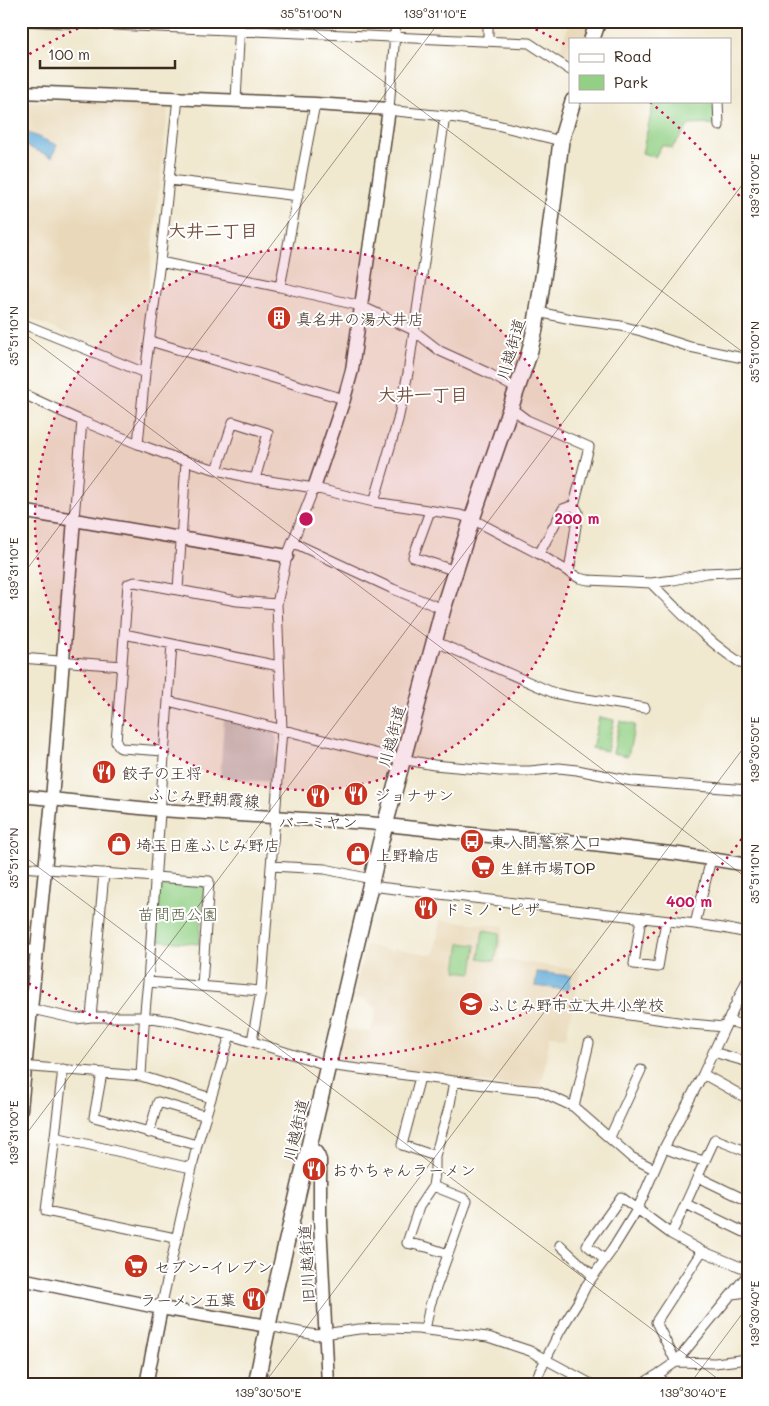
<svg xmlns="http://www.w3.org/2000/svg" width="769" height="1406" viewBox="0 0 769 1406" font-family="Mali,'Klee One',sans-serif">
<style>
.built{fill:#e9d9ba}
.industrial{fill:#c9c3b8}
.green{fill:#93d085;stroke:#677d52}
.water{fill:#5da9d6;stroke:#4c6a7a}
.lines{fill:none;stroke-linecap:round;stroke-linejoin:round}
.street-casing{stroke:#564639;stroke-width:11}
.secondary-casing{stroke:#564639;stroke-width:15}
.highway-casing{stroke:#564639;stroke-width:18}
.street{stroke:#fff;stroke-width:9}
.secondary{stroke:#fff;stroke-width:12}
.highway{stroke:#fff;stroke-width:15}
.ticks{fill:none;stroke:#3b2a1e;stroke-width:1;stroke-opacity:0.45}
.ring{fill:none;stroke:#c2185b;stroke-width:2.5;stroke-dasharray:2.5 5}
.labels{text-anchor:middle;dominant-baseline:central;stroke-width:4;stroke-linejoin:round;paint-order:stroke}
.poi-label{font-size:16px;fill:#3b2a1e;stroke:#fff;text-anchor:start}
.street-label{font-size:16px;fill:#3b2a1e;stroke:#fff}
.park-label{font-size:16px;fill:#555c3d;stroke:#fff}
.neighbourhood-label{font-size:18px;font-weight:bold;fill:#755340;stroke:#fff}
.centre{fill:#c2185b;stroke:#fff;stroke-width:2.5}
.ring-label{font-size:15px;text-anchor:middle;font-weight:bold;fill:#c2185b;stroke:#fff;stroke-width:4;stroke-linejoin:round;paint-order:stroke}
.neatline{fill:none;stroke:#3b2a1e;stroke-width:2}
.ticks-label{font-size:12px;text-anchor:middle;fill:#3b2a1e}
</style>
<rect width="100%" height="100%" fill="#fff"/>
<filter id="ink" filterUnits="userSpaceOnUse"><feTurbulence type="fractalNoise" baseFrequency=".02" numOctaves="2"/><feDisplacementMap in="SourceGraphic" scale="10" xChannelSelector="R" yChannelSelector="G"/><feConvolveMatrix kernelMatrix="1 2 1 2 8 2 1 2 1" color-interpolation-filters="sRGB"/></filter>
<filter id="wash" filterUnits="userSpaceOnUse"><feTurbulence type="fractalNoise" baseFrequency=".0096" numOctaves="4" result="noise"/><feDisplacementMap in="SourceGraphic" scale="20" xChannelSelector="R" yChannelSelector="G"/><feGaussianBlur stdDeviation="1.12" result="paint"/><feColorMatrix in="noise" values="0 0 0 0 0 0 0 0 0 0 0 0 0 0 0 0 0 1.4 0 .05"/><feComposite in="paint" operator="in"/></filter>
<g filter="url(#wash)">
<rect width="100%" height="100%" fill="#f0e8cf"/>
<!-- built -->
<path class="built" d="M570,21H590L584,39H570V64L568,65L562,62L561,47Z
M21,101H69L166,106L168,108L140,361L138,363L21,315Z
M440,920L504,926L500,959L580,970L566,1038L550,1036L541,1089L338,1065L336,1062L344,1029L371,1032L376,1009L362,999H353L366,945L393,951V948L434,955Z"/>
<!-- industrial -->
<path class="industrial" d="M224,719L274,734L277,738L274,782L220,778Z"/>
<!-- green -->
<path class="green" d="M654,101H714L716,124L689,125L672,148L662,145L655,157L642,153Z
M599,717L614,720L607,751L592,748Z
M620,721L635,725L628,756L613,753Z
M160,881L201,884L204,887L199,944L153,940L158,884Z
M483,930L500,933L495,961L479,958Z
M460,943L476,945L472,973L456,971Z"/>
<!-- water -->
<path class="water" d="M26,132L57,145L52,157L21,144Z
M537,972L571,976L569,990L535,986Z"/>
</g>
<g filter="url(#ink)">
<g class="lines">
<!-- street casing -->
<g class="street-casing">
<path id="street" d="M21,21L529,43L570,70
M396,21L389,109L396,111L445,116L497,125L561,141
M488,41V21
M236,101L240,21
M718,101L719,126
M170,180L298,196
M160,262L280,287L361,306L413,330L440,351L486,372L517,389
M280,287L315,104
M538,312L576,320L621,326L641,331L690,347L748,359
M21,323L145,373
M150,341L344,399
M21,393L82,421L138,444L176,458L217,470L245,477L314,488L374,502L460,515L472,519L539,554L579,578L588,580L651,583L674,580L706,573L748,571
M511,408L527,420L589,447L574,505L578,512L569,572
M138,444L145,373L160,262L178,98
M217,470L233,422L268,433L255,479
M374,502L398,420L408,373L445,116
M430,511L413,557L456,571
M74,519L82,421
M292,542L393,589L443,609
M539,554L563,509L574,505
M651,583C680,612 712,647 748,667
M178,590L186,461
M124,634L279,666
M434,641L554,693L573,697L645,708
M21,658L122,666
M168,701L391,757L434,765L500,771H530L559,768L577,770L632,781L748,790
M164,751L121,748L119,747L116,742L128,584L135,582L237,601L277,604
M271,866L325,869L371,879
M21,867L209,881L202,986
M370,886L695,924L723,928L748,933
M641,918L634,964L658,967L666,921
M695,924L711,859
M21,949L37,951
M148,982L261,991L282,730L277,604L287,556L314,488
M737,1000L748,1003
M574,1007L691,1024L724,1027
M21,1008L32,1009L76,1019L91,1017H144L172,1021L230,1035L327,1065L517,1089L539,1091L574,1107L631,1157L654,1169
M91,1017L104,873
M727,1021L748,1026
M252,1041L261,991
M713,1052L748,1062
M21,1066L141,1076L211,1098
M63,1069L46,1211L175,1238
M102,1073L94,1117L197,1145
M703,1074L748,1099
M141,1076C143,1044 144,1013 148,982L172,644
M420,1077L402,1145L435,1156
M574,1107L589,1043
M149,1133L158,1102L206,1116
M55,1137L191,1168
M610,1137L641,1070
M664,1148L680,1154L704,1161
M698,1177L748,1201
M686,1204L748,1234
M671,1234C687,1203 700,1170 715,1139L748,1152
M560,1245L593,1276
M448,1254L427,1247L407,1243L419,1207L433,1186L435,1173V1156L450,1104L454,1081
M605,1260L587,1245L621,1197L671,1234L702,1251L748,1270
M732,1294L748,1292
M161,1308L197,1145L230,1035
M268,1326L316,1335L359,1329L387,1328L418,1329L488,1337L530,1351L593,1385
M425,1330L430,1305L467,1201L463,1198L433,1186
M676,1362L656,1322L702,1251
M676,1362L715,1363L748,1359
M657,1375L667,1385
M533,1385L560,1331L578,1302L586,1286L612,1250L638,1208L664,1148L703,1074L748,978
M640,1385L657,1375L676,1362L748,1274"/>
</g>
<!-- secondary casing -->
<g class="secondary-casing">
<path id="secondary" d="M21,92L315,104L389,109L352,370L344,399L314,488
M21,511L287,556
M21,796L160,810L368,823L489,836L567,841L679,854L748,865
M21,1109L52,800L74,519
M309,1148C316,1150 318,1154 320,1160V1221L328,1385
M21,1279L161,1308L268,1326
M146,1385L161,1308"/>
</g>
<!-- highway casing -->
<g class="highway-casing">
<path id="highway" d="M592,39L598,21
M256,1385L275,1291L380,844L443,609L472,519L529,354L535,329L548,245L561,141L573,101"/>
</g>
<!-- street -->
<use href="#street" class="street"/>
<!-- secondary -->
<use href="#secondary" class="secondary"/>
<!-- highway -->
<use href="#highway" class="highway"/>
</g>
</g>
<!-- ticks -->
<path class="ticks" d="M303,21L748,356M21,331L748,879M21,577L440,21M21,854L726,1385M21,1141L748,177M21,1376L33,1385M263,1385L748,742M689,1385L748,1306"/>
<!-- distance rings -->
<circle cx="306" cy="519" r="271" fill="#c2185b" fill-opacity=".12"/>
<g class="ring">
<circle cx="306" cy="519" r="271"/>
<path d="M746 833A541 541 0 0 1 23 980M23 58A541 541 0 0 1 90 23M522 23A541 541 0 0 1 568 46M650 102A541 541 0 0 1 746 205"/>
</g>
<!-- icons -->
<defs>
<g id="building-disc" transform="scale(1.25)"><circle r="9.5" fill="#c8321e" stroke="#fff"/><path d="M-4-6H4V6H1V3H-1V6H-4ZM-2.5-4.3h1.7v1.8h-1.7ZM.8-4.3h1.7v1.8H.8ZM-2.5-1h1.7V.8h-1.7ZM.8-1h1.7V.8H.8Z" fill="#fff"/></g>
<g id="restaurant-disc" transform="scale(1.25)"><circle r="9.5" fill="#c8321e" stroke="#fff"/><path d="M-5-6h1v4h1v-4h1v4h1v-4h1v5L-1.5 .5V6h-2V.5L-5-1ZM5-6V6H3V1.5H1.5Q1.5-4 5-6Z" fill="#fff"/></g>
<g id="bus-disc" transform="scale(1.25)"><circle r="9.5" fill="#c8321e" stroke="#fff"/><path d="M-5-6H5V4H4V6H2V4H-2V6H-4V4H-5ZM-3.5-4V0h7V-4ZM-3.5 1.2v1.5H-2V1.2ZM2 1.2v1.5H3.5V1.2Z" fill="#fff"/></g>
<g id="shop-disc" transform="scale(1.25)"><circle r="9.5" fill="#c8321e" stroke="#fff"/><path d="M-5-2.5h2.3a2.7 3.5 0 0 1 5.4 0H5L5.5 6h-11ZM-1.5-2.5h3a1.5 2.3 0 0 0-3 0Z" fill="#fff"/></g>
<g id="supermarket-disc" transform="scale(1.25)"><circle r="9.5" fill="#c8321e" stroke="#fff"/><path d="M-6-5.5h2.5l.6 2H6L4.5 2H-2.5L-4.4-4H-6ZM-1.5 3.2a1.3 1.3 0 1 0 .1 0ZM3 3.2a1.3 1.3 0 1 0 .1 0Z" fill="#fff"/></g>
<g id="school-disc" transform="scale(1.25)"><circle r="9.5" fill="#c8321e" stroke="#fff"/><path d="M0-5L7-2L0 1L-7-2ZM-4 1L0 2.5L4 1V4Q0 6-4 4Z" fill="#fff"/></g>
</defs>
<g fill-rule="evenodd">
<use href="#building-disc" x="279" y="318"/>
<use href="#restaurant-disc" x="104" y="772"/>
<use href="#restaurant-disc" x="356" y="794"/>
<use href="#restaurant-disc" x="318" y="796"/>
<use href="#bus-disc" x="472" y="841"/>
<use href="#shop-disc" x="119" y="844"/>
<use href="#shop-disc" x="358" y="854"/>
<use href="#supermarket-disc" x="483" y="867"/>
<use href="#restaurant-disc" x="426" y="908"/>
<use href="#school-disc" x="471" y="1004"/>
<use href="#restaurant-disc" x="314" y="1169"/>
<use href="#supermarket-disc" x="136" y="1266"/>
<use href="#restaurant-disc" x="254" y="1299"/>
</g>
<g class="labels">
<!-- poi labels -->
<g class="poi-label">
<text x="296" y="318">真名井の湯大井店</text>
<text x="122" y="772">餃子の王将</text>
<text x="374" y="794">ジョナサン</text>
<text x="318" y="821" text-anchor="middle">バーミヤン</text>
<text x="490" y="841">東入間警察入口</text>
<text x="136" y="844">埼玉日産ふじみ野店</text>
<text x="376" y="854">上野輪店</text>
<text x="500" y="867">生鮮市場TOP</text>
<text x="444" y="908">ドミノ・ピザ</text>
<text x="488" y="1004">ふじみ野市立大井小学校</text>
<text x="332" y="1169">おかちゃんラーメン</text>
<text x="154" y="1266">セブン-イレブン</text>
<text x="236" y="1299" text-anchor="end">ラーメン五葉</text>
</g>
<!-- street labels -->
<g class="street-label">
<text transform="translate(510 349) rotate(-74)">川越街道</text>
<text transform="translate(391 736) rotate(-75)">川越街道</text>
<text transform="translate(204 797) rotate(4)">ふじみ野朝霞線</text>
<text transform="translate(295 1130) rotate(-77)">川越街道</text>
<text transform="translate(306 1264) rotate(-93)">旧川越街道</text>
</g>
<!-- park labels -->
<g class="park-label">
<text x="178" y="913">苗間西公園</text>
</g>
<!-- neighbourhood labels -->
<g class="neighbourhood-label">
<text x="213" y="230">大井二丁目</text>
<text x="423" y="394">大井一丁目</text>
</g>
</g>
<circle cx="306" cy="519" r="8" class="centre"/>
<g class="ring-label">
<text x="577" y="524">200 m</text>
<text x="689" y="907">400 m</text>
</g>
<!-- margin -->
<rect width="769" height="1406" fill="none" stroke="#fff" stroke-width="55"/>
<!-- legend -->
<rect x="569" y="38" width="162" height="65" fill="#ffffff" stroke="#b1aaa5"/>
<rect x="579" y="54" width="25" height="8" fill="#ffffff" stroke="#b1aaa5"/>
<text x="614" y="62" font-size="15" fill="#3b2a1e">Road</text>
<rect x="579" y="75" width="25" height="15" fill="#93d085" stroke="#b1aaa5"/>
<text x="614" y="88" font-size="15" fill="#3b2a1e">Park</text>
<!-- scale -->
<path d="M40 60v8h135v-8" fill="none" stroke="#3b2a1e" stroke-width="2.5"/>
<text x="48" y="60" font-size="15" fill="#3b2a1e" stroke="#ffffff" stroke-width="4" paint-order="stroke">100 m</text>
<rect x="28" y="28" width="714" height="1350" class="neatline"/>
<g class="ticks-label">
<text x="311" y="18">35°51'00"N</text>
<text x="435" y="18">139°31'10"E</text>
<text transform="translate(755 186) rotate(-90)" y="4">139°31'00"E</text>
<text transform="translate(14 336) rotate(-90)" y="4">35°51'10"N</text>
<text transform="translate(755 352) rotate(-90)" y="4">35°51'00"N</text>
<text transform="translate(14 569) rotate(-90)" y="4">139°31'10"E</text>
<text transform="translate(755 750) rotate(-90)" y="4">139°30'50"E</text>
<text transform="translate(14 858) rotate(-90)" y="4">35°51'20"N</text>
<text transform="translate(755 874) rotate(-90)" y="4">35°51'10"N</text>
<text transform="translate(14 1133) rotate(-90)" y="4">139°31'00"E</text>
<text transform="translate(755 1314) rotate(-90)" y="4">139°30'40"E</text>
<text x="268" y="1397">139°30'50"E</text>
<text x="693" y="1397">139°30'40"E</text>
</g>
</svg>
